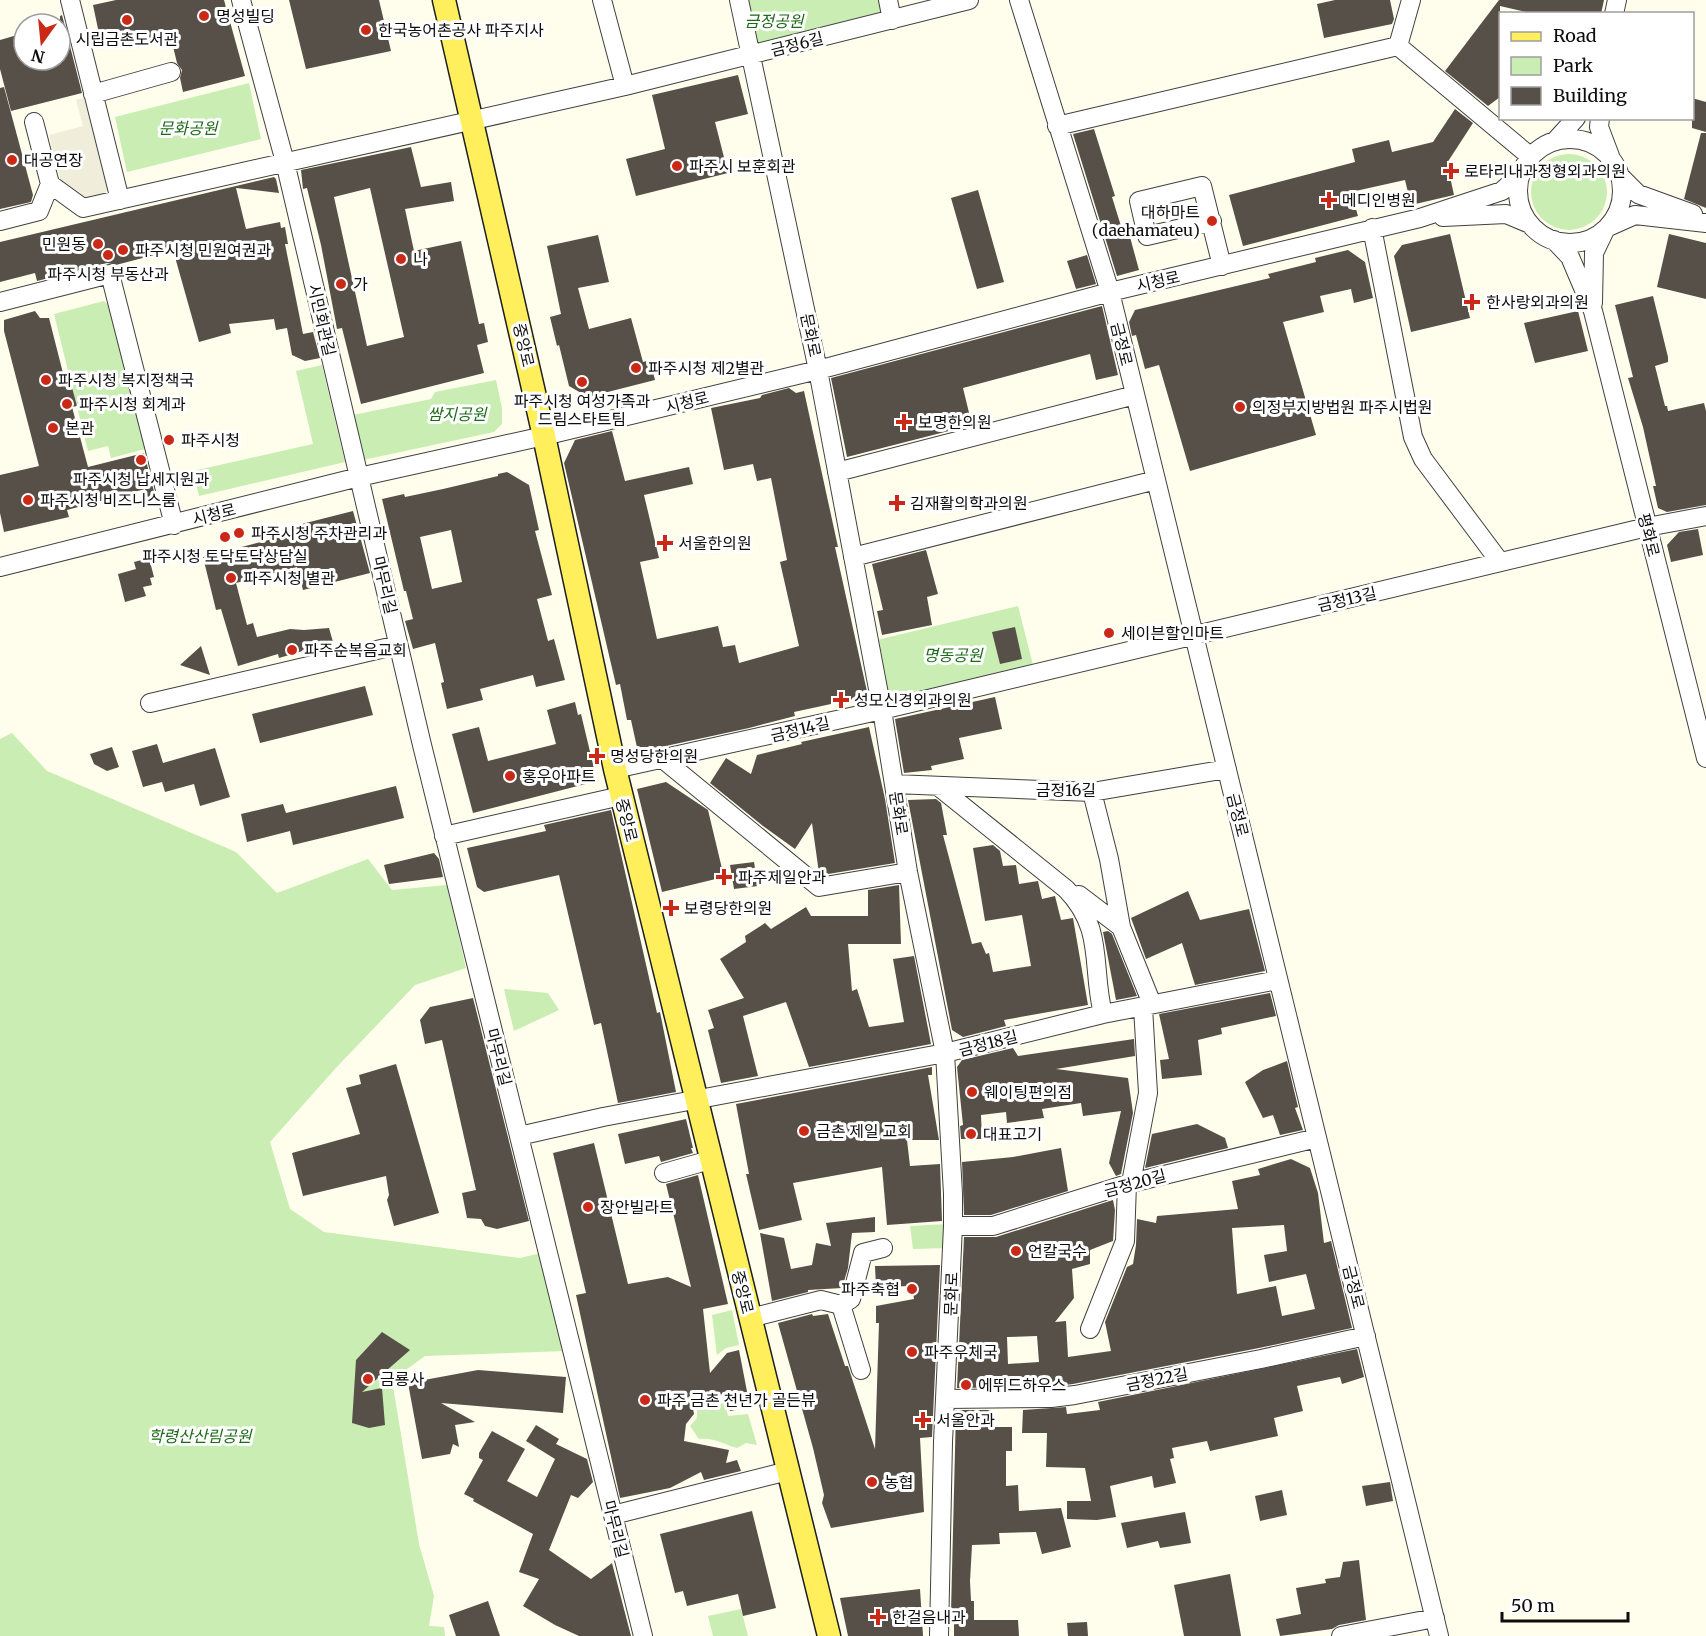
<svg xmlns="http://www.w3.org/2000/svg" width="1706" height="1636" viewBox="0 0 1706 1636" font-family="Merriweather,'Noto Sans KR',serif">
<style>
.green{fill:#c9edb2}
.plaza{fill:#f0eddb}
.building{fill:#575048;fill-rule:evenodd}
.lines{fill:none;stroke-linecap:round;stroke-linejoin:round}
.minor-casing{stroke:#404040;stroke-width:20}
.major-casing{stroke:#1e1e1e;stroke-width:25}
.minor{stroke:#fff;stroke-width:18}
.major{stroke:#ffef5d;stroke-width:22}
.poi-dot{fill:#ca2918;stroke:#fff;stroke-width:2}
.labels{text-anchor:middle;dominant-baseline:central;stroke-width:6;stroke-linejoin:round;paint-order:stroke}
.poi-label{font-size:16px;fill:#0d0d0d;stroke:#fff;text-anchor:start}
.park-label{font-size:16px;font-style:italic;fill:#1d6a17;stroke:#fff}
.street-label{font-size:16px;fill:#0d0d0d;stroke:#fff}
</style>
<rect width="100%" height="100%" fill="#fffeed"/>
<!-- green -->
<path class="green" d="M745,0H883L887,16L755,46Z
M249,83L261,139L127,172L115,117Z
M1531 192a38 38 0 1 1 76 0a38 38 0 1 1-76 0Z
M104,301L113,309L149,448L111,458L108,446L88,451L54,314Z
M322,365L345,462L199,496L193,471L313,444L296,371Z
M496,380L502,408V424L494,432L363,460L353,415L431,399L435,392Z
M1018,606L1034,669L888,704L873,641Z
M12,733L47,771L236,852L277,893L368,859L392,890L447,885L466,968L415,985L335,1069L270,1142L290,1209L324,1232L520,1258L541,1253L567,1351L425,1356L392,1380L419,1544L434,1596L429,1626L444,1627L445,1636H0V739Z
M504,989L548,993L559,1010L514,1031Z
M947,1224V1248L913,1249L910,1226Z
M732,1310L739,1345L726,1348L717,1355L712,1315Z
M724,1399L728,1416L748,1414L757,1445L746,1443L737,1448C723,1444 714,1437 699,1439L690,1426L697,1418V1406Z
M741,1609L748,1636H713L708,1616Z"/>
<!-- plaza -->
<path class="plaza" d="M89,96L112,187L95,200L77,195L62,186L49,135L83,126L76,100Z"/>
<!-- building -->
<path class="building" d="M116,0H224L245,76L183,92L180,78L182,70L177,63L170,34L102,48L93,5Z
M289,0H379L391,51L306,69Z
M1335,0H1390L1394,19L1392,24L1324,38L1317,4Z
M1499,0H1604L1601,14H1534L1500,6V97L1488,106L1445,71Z
M62,15L82,93L11,111L0,69V40L24,33V60H60V16Z
M738,75L748,114L715,122L728,173L636,196L626,159L665,149L652,95Z
M4,87L33,195L31,202L0,209V88Z
M1692,98L1706,102V132L1692,128Z
M1455,109L1473,123L1447,163L1454,195L1411,205L1405,180L1351,192L1358,216L1243,246L1229,195L1355,162L1352,149L1389,140L1392,152L1433,142Z
M1094,129L1115,196L1112,197L1125,239L1130,237L1139,270L1117,276L1073,134Z
M1701,133H1706V208L1684,199Z
M411,147L421,187L451,182L454,201L405,209L414,251L461,241L479,324L484,323L488,342L477,345L484,373L361,404L342,328L337,329L321,245L307,188L303,189L301,170ZM370,188L404,337L367,346L334,197Z
M274,177L276,179L279,193L236,188L246,229L280,222L281,228L285,227L288,244H285L303,334L313,332L320,358L305,361L292,355L287,328L276,330L274,319L229,324L231,333L199,342L173,250L116,265L107,263L37,281L35,273L0,282V242Z
M978,190L1004,282L977,289L951,198Z
M1450,234L1470,318L1411,332L1394,256L1402,245Z
M1669,234L1706,243V299L1657,287Z
M598,235L609,282L578,288L589,329L631,318L643,362L650,360L655,380L588,397L569,386L559,345L557,346L550,317L561,314L547,246Z
M1348,250L1365,262L1373,298L1354,303L1351,289L1320,296L1324,312L1283,322L1316,435L1190,471L1159,365L1145,369L1136,335L1132,336L1129,322L1135,310L1270,278L1268,274L1316,262L1315,258Z
M1087,255L1096,284L1076,289L1067,261Z
M1653,296L1668,357V362L1655,366L1665,406H1667L1668,411L1704,403L1706,411V505L1667,512L1658,508L1653,486H1656L1643,427L1628,378L1633,377L1615,305Z
M1102,306L1118,375L1096,380L1090,354L963,388L972,425L847,457L831,378Z
M35,311L40,318H49L65,381L70,380L77,406L72,407L88,467L144,453L156,499L149,501L145,489L67,510L69,517L4,532L0,513V475L39,466L4,331V320Z
M1578,311L1588,351L1535,363L1524,323Z
M789,388L796,393L804,391L838,547H835L868,696L794,712L795,716L749,728L638,752L631,720H627L620,684L616,685L564,463L575,440L612,431L625,481L689,467L693,484L644,495L659,558L640,562L657,639L718,626L723,647L735,645L739,663L799,646L780,562L787,560L771,478L757,481L753,464L724,470L711,408L760,398L762,395Z
M507,472L529,485L539,530L535,531L552,595L537,599L548,641L554,639L565,680L536,687L533,675L480,689L483,700L447,709L441,683L444,682L435,643L413,649L405,621L413,619L406,591H404L382,499L404,494L405,497L443,489L498,476V474ZM451,530L462,582L432,589L420,537Z
M353,511L370,573L303,590L297,567L236,583L247,625L253,623L257,637L290,629L304,630L329,628L333,642L279,658L278,654L238,666L221,609L216,610L203,557L288,535L286,528Z
M1698,529L1703,555L1671,562L1667,545L1679,532Z
M926,550L938,594L927,597L932,625L882,635L877,611L883,610L872,564Z
M149,558L154,577L150,578L152,585L143,587L146,596L125,602L118,574L136,569L134,562Z
M1015,627L1022,659L1000,664L992,632Z
M201,646L210,675L180,665Z
M365,686L373,715L260,743L252,714Z
M995,697L1002,729L959,738L964,759L931,766L932,770L904,773L895,719Z
M575,702L578,715L581,714L597,781L473,813L452,734L479,727L488,761L556,744L547,710Z
M869,727L885,799L895,863L822,875L819,873L812,823L795,849L763,826L710,783L726,758L751,774L757,755L802,744L801,742Z
M157,744L163,763L215,748L230,797L200,806L194,784L165,792L162,782L143,787L132,751Z
M112,747L119,767L107,771L94,764L90,754Z
M666,782L708,810L724,877L662,892L637,789Z
M396,786L404,818L293,845L290,831L247,842L241,814L283,804L286,813Z
M936,799L941,803L947,835H943L972,944L981,942L986,954L989,953L993,972L1031,966L1022,915L985,921L973,848L993,845L1000,851L1003,866L1016,865L1019,884L1038,881L1042,899L1055,896L1061,920L1073,918L1088,1005L1004,1020L1006,1026L963,1037L952,1030L908,800Z
M611,810L657,1013L660,1012L676,1092L618,1103L601,1023L594,1025L559,875L484,892L477,887L467,848L546,831L544,825Z
M434,853L439,859L443,877L389,884L384,865Z
M754,862L758,886L734,889L730,865Z
M899,885L901,944H848L852,991L857,989L869,1027L904,1022L893,959L914,956L931,1044L809,1067L786,1002L743,1016L758,1076L721,1083L708,1030L714,1028L708,1010L744,998L720,959L746,942L745,936L765,923L771,929L806,907L811,916H868V890Z
M1188,891L1200,920L1249,909L1265,971L1195,985L1182,943L1146,959L1131,918Z
M1108,931L1112,934L1137,996L1116,1000L1103,932Z
M1270,993L1276,1016L1221,1028L1222,1034L1198,1040L1202,1075L1162,1079L1160,1060L1169,1059L1159,1014Z
M473,998L529,1221L497,1229L485,1226L481,1219L467,1218L462,1193L476,1190L442,1040L425,1044L420,1020L430,1007Z
M1134,1039L1135,1056L1056,1069L1128,1078L1133,1113L1121,1174L1116,1176L1109,1163L1121,1111L1083,1116L1081,1103L1042,1109L1044,1118L1007,1123L1006,1112L981,1115L982,1139H961L960,1126L963,1125L957,1067L962,1060L1013,1048L1018,1056Z
M1287,1061L1298,1107L1295,1108L1303,1130L1280,1135L1273,1115L1263,1118L1245,1082L1263,1070Z
M396,1064L439,1213L394,1226L387,1200L389,1195L386,1176L303,1196L292,1153L360,1134L346,1088L361,1084L359,1075Z
M932,1067V1075H928L939,1140H907L910,1166L940,1164L942,1221L887,1225L882,1167L793,1183L802,1220L759,1230L746,1174H749L736,1104Z
M686,1119L693,1148H691L693,1153L661,1162L659,1156L625,1164L618,1134Z
M1197,1124L1225,1138L1228,1148L1145,1168L1152,1134Z
M594,1143L628,1284L668,1277L691,1287L666,1184L698,1175L728,1304L703,1309L710,1373L727,1353L739,1350L750,1407L730,1411L727,1394L691,1397L694,1414L686,1424L684,1441L729,1450L726,1463L737,1460L741,1471L704,1480L701,1472L670,1488L620,1498L576,1295L586,1293L553,1153Z
M1061,1148L1068,1191L991,1215H964L962,1162L1013,1157Z
M1291,1159L1310,1168L1318,1193L1324,1243L1331,1241L1352,1328L1259,1348L1073,1384L1050,1387L957,1388L964,1237H996L1113,1200L1115,1210L1113,1241L1090,1250V1264L1072,1269L1074,1298L1055,1322L1066,1321L1068,1357L1111,1351L1105,1322L1127,1267L1133,1264L1136,1245L1137,1219L1156,1223L1157,1216L1238,1209L1232,1181L1260,1175L1258,1169ZM1284,1225L1287,1251L1264,1255L1269,1282L1306,1274L1315,1309L1282,1316L1276,1286L1237,1294L1232,1228ZM1037,1336L1039,1362L1008,1364L1007,1337Z
M875,1217V1232L852,1233L848,1268L842,1288L808,1290V1292L772,1301L760,1233L784,1238L791,1269L812,1265L816,1243L831,1246L826,1223Z
M940,1265L932,1437L920,1438L924,1512L831,1528L822,1503L824,1495L813,1448L778,1323L812,1314L813,1316L828,1314L845,1366H848L875,1449L879,1323H876V1306L914,1299L912,1286L876,1287L875,1266Z
M382,1332L410,1350L362,1392L382,1388L385,1425L369,1428L352,1423L356,1360Z
M1357,1349L1364,1377L1342,1384L1340,1377L1297,1386L1303,1411L1274,1418L1278,1436L1210,1451L1207,1441L1172,1448L1174,1458L1170,1459L1176,1483L1154,1488L1152,1476L1110,1486L1116,1517L1097,1520L1067,1519V1501H1091L1085,1468L1046,1467L1047,1433H1022L1023,1410L1066,1407L1067,1414L1100,1410L1098,1402Z
M478,1370L566,1377L563,1413L441,1403L475,1422L455,1425L459,1447L453,1444L450,1454L422,1459L408,1383Z
M956,1410H992V1427H1012V1451H1006V1486L1018,1485L1019,1511L1061,1508L1071,1547L1042,1554L1036,1532L999,1533L1000,1544L972,1545L970,1581L971,1601H974V1620H1018L1019,1636H954V1616H951V1612Z
M536,1425L559,1439L556,1444L587,1459L593,1482L578,1498L571,1495L549,1550L591,1579L612,1563L631,1636H579L555,1625L523,1606L539,1579L519,1572L533,1534L473,1501L474,1499L464,1494L483,1460L479,1458V1453L492,1431L525,1449L507,1481L537,1497L555,1459L526,1441Z
M1390,1482L1393,1501L1366,1506L1362,1486Z
M1282,1490L1287,1515L1260,1521L1255,1496Z
M752,1511L776,1608L743,1616L738,1594L687,1606L683,1591L675,1593L660,1534Z
M1185,1512L1191,1543L1160,1548L1158,1541L1127,1548L1121,1523Z
M1359,1560L1366,1620L1339,1625L1332,1629L1280,1636L1276,1619L1301,1614L1296,1588L1326,1583L1325,1579L1340,1577L1343,1562Z
M1230,1574L1241,1636H1184L1174,1585Z
M920,1589L923,1636H848L840,1598Z
M488,1601L500,1636H456L449,1615Z
M1087,1622L1088,1636H1068L1067,1623Z"/>
<g class="lines">
<!-- minor casing -->
<g class="minor-casing">
<path id="minor" d="M70,0L120,200
M241,0L285,162L422,745L643,1636
M602,0L625,86
M739,0L818,370L882,710L908,872L945,1053L953,1194V1226L943,1442L939,1636
M888,0L892,20
M1019,0L1110,292L1439,1636
M1411,0L1398,46L1531,157
M1614,14L1617,0
M93,94L171,72
M1600,118L1599,127L1610,156
M34,122L50,184L83,208L625,86L969,0
M1057,126L1398,46
M1518 191a52 52 0 1 1 104 0a52 52 0 1 1-104 0Z
M1555,141L1576,118
M1620,176L1638,194L1693,214
M1443,217L1506,214L1530,224
M0,221L39,211L50,184
M1212,221L1147,236L1139,201L1202,186L1222,266
M1608,227L1635,215L1706,223
M1372,228L1413,437L1423,459L1500,562
M1554,240L1570,257L1593,311L1706,758
M0,302L110,274L174,525
M1593,303L1594,253L1605,230
M837,472L1135,395
M853,557L1156,480
M0,567L359,477L544,436L818,370L1110,292L1420,218L1502,191L1521,174
M150,703L398,645
M664,760L819,887L908,872
M615,769L882,710L1647,527L1706,516
M894,784L1092,792L1227,769
M939,787L1066,889C1105,929 1091,966 1103,1014
M1092,792L1109,859L1121,927
M444,836L621,796
M1079,895L1121,927L1152,1004
M519,1136L603,1117L945,1053L1103,1014L1278,980
M664,1173L710,1160
M1131,1183L1148,1093L1143,1007
M953,1226H993L1127,1184L1317,1138
M841,1305L851,1299L863,1253L883,1248
M750,1318L821,1300L841,1305L861,1370
M1090,1329L1125,1241L1127,1184
M945,1399L1051,1398L1075,1395L1261,1359L1366,1336
M613,1515L788,1471
M1341,1636L1435,1618"/>
</g>
<!-- major casing -->
<g class="major-casing">
<path id="major" d="M444,0L544,436L615,769L829,1636"/>
</g>
<!-- minor -->
<use href="#minor" class="minor"/>
<!-- major -->
<use href="#major" class="major"/>
</g>
<!-- markers -->
<g class="poi-dot">
<circle cx="204" cy="16" r="6"/>
<circle cx="127" cy="20" r="6"/>
<circle cx="366" cy="30" r="6"/>
<circle cx="12" cy="160" r="6"/>
<circle cx="677" cy="166" r="6"/>
<path d="M1448 162h6v6h6v6h-6v6h-6v-6h-6v-6h6z"/>
<path d="M1326 191h6v6h6v6h-6v6h-6v-6h-6v-6h6z"/>
<circle cx="1212" cy="221" r="6"/>
<circle cx="98" cy="244" r="6"/>
<circle cx="123" cy="250" r="6"/>
<circle cx="108" cy="255" r="6"/>
<circle cx="401" cy="259" r="6"/>
<circle cx="341" cy="284" r="6"/>
<path d="M1469 293h6v6h6v6h-6v6h-6v-6h-6v-6h6z"/>
<circle cx="636" cy="368" r="6"/>
<circle cx="46" cy="380" r="6"/>
<circle cx="582" cy="382" r="6"/>
<circle cx="67" cy="404" r="6"/>
<circle cx="1240" cy="407" r="6"/>
<path d="M901 413h6v6h6v6h-6v6h-6v-6h-6v-6h6z"/>
<circle cx="53" cy="428" r="6"/>
<circle cx="169" cy="440" r="6"/>
<circle cx="141" cy="460" r="6"/>
<circle cx="28" cy="500" r="6"/>
<path d="M894 494h6v6h6v6h-6v6h-6v-6h-6v-6h6z"/>
<circle cx="239" cy="533" r="6"/>
<circle cx="225" cy="537" r="6"/>
<path d="M662 534h6v6h6v6h-6v6h-6v-6h-6v-6h6z"/>
<circle cx="231" cy="578" r="6"/>
<circle cx="1109" cy="633" r="6"/>
<circle cx="292" cy="650" r="6"/>
<path d="M838 691h6v6h6v6h-6v6h-6v-6h-6v-6h6z"/>
<path d="M594 747h6v6h6v6h-6v6h-6v-6h-6v-6h6z"/>
<circle cx="510" cy="776" r="6"/>
<path d="M721 868h6v6h6v6h-6v6h-6v-6h-6v-6h6z"/>
<path d="M668 899h6v6h6v6h-6v6h-6v-6h-6v-6h6z"/>
<circle cx="972" cy="1092" r="6"/>
<circle cx="804" cy="1131" r="6"/>
<circle cx="971" cy="1134" r="6"/>
<circle cx="588" cy="1207" r="6"/>
<circle cx="1016" cy="1251" r="6"/>
<circle cx="912" cy="1289" r="6"/>
<circle cx="912" cy="1352" r="6"/>
<circle cx="368" cy="1379" r="6"/>
<circle cx="966" cy="1385" r="6"/>
<circle cx="645" cy="1400" r="6"/>
<path d="M920 1411h6v6h6v6h-6v6h-6v-6h-6v-6h6z"/>
<circle cx="872" cy="1482" r="6"/>
<path d="M875 1608h6v6h6v6h-6v6h-6v-6h-6v-6h6z"/>
</g>
<g class="labels">
<!-- poi labels -->
<g class="poi-label">
<text x="216" y="16">명성빌딩</text>
<text x="378" y="30">한국농어촌공사 파주지사</text>
<text x="127" y="39" text-anchor="middle">시립금촌도서관</text>
<text x="24" y="160">대공연장</text>
<text x="689" y="166">파주시 보훈회관</text>
<text x="1464" y="171">로타리내과정형외과의원</text>
<text x="1342" y="200">메디인병원</text>
<text x="1200" y="212" text-anchor="end">대하마트<tspan x="1200" dy="18">(daehamateu)</tspan></text>
<text x="86" y="244" text-anchor="end">민원동</text>
<text x="135" y="250">파주시청 민원여권과</text>
<text x="413" y="259">나</text>
<text x="108" y="274" text-anchor="middle">파주시청 부동산과</text>
<text x="353" y="284">가</text>
<text x="1486" y="302">한사랑외과의원</text>
<text x="648" y="368">파주시청 제2별관</text>
<text x="58" y="380">파주시청 복지정책국</text>
<text x="582" y="401" text-anchor="middle">파주시청 여성가족과<tspan x="582" dy="18">드림스타트팀</tspan></text>
<text x="79" y="404">파주시청 회계과</text>
<text x="1252" y="407">의정부지방법원 파주시법원</text>
<text x="918" y="422">보명한의원</text>
<text x="65" y="428">본관</text>
<text x="181" y="440">파주시청</text>
<text x="141" y="479" text-anchor="middle">파주시청 납세지원과</text>
<text x="40" y="500">파주시청 비즈니스룸</text>
<text x="910" y="503">김재활의학과의원</text>
<text x="251" y="533">파주시청 주차관리과</text>
<text x="678" y="543">서울한의원</text>
<text x="225" y="556" text-anchor="middle">파주시청 토닥토닥상담실</text>
<text x="243" y="578">파주시청 별관</text>
<text x="1121" y="633">세이븐할인마트</text>
<text x="304" y="650">파주순복음교회</text>
<text x="854" y="700">성모신경외과의원</text>
<text x="610" y="756">명성당한의원</text>
<text x="522" y="776">홍우아파트</text>
<text x="738" y="877">파주제일안과</text>
<text x="684" y="908">보령당한의원</text>
<text x="984" y="1092">웨이팅편의점</text>
<text x="816" y="1131">금촌 제일 교회</text>
<text x="983" y="1134">대표고기</text>
<text x="600" y="1207">장안빌라트</text>
<text x="1028" y="1251">언칼국수</text>
<text x="900" y="1289" text-anchor="end">파주축협</text>
<text x="924" y="1352">파주우체국</text>
<text x="380" y="1379">금룡사</text>
<text x="978" y="1385">에뛰드하우스</text>
<text x="657" y="1400">파주 금촌 천년가 골든뷰</text>
<text x="936" y="1420">서울안과</text>
<text x="884" y="1482">농협</text>
<text x="892" y="1617">한걸음내과</text>
</g>
<!-- park labels -->
<g class="park-label">
<text x="774" y="21">금정공원</text>
<text x="188" y="128">문화공원</text>
<text x="457" y="414">쌈지공원</text>
<text x="953" y="655">명동공원</text>
<text x="200" y="1436">학령산산림공원</text>
</g>
<!-- street labels -->
<g class="street-label">
<text transform="translate(797 44) rotate(-14)">금정6길</text>
<text transform="translate(1158 281) rotate(-13)">시청로</text>
<text transform="translate(322 320) rotate(77)">시민회관길</text>
<text transform="translate(811 335) rotate(78)">문화로</text>
<text transform="translate(1122 344) rotate(76)">금정로</text>
<text transform="translate(524 345) rotate(77)">중앙로</text>
<text transform="translate(687 402) rotate(-14)">시청로</text>
<text transform="translate(214 514) rotate(-14)">시청로</text>
<text transform="translate(1649 535) rotate(76)">평화로</text>
<text transform="translate(385 585) rotate(77)">마무리길</text>
<text transform="translate(1347 599) rotate(-13)">금정13길</text>
<text transform="translate(800 729) rotate(-13)">금정14길</text>
<text x="1066" y="790">금정16길</text>
<text transform="translate(899 813) rotate(81)">문화로</text>
<text transform="translate(1238 815) rotate(76)">금정로</text>
<text transform="translate(627 820) rotate(76)">중앙로</text>
<text transform="translate(988 1043) rotate(-14)">금정18길</text>
<text transform="translate(499 1057) rotate(76)">마무리길</text>
<text transform="translate(1135 1183) rotate(-15)">금정20길</text>
<text transform="translate(1354 1287) rotate(76)">금정로</text>
<text transform="translate(743 1292) rotate(76)">중앙로</text>
<text transform="translate(951 1294) rotate(-88)">문화로</text>
<text transform="translate(1157 1379) rotate(-11)">금정22길</text>
<text transform="translate(616 1529) rotate(76)">마무리길</text>
</g>
</g>
<!-- legend -->
<rect x="1499" y="12" width="195" height="108" fill="#ffffff" stroke="#9e9e9e" stroke-width="1.5"/>
<rect x="1511" y="32" width="30" height="9" fill="#ffef5d" stroke="#9e9e9e" stroke-width="1.5"/>
<text x="1553" y="42" font-size="18" fill="#0d0d0d">Road</text>
<rect x="1511" y="57" width="30" height="18" fill="#c9edb2" stroke="#9e9e9e" stroke-width="1.5"/>
<text x="1553" y="72" font-size="18" fill="#0d0d0d">Park</text>
<rect x="1511" y="87" width="30" height="18" fill="#575048" stroke="#9e9e9e" stroke-width="1.5"/>
<text x="1553" y="102" font-size="18" fill="#0d0d0d">Building</text>
<!-- north arrow -->
<g transform="translate(42 42) rotate(195)"><circle r="28" fill="#ffffff" stroke="#9e9e9e" stroke-width="1.5"/>
<path d="M0-4.5L10 22L0 15L-10 22Z" fill="#ca2918"/>
<text y="-9" font-size="16" font-weight="bold" text-anchor="middle" fill="#0d0d0d">N</text>
</g>
<!-- scale -->
<path d="M1502 1612v9h126v-9" fill="none" stroke="#0d0d0d" stroke-width="3"/>
<text x="1511" y="1612" font-size="18" fill="#0d0d0d" stroke="#ffffff" stroke-width="4.5" paint-order="stroke">50 m</text>
</svg>
